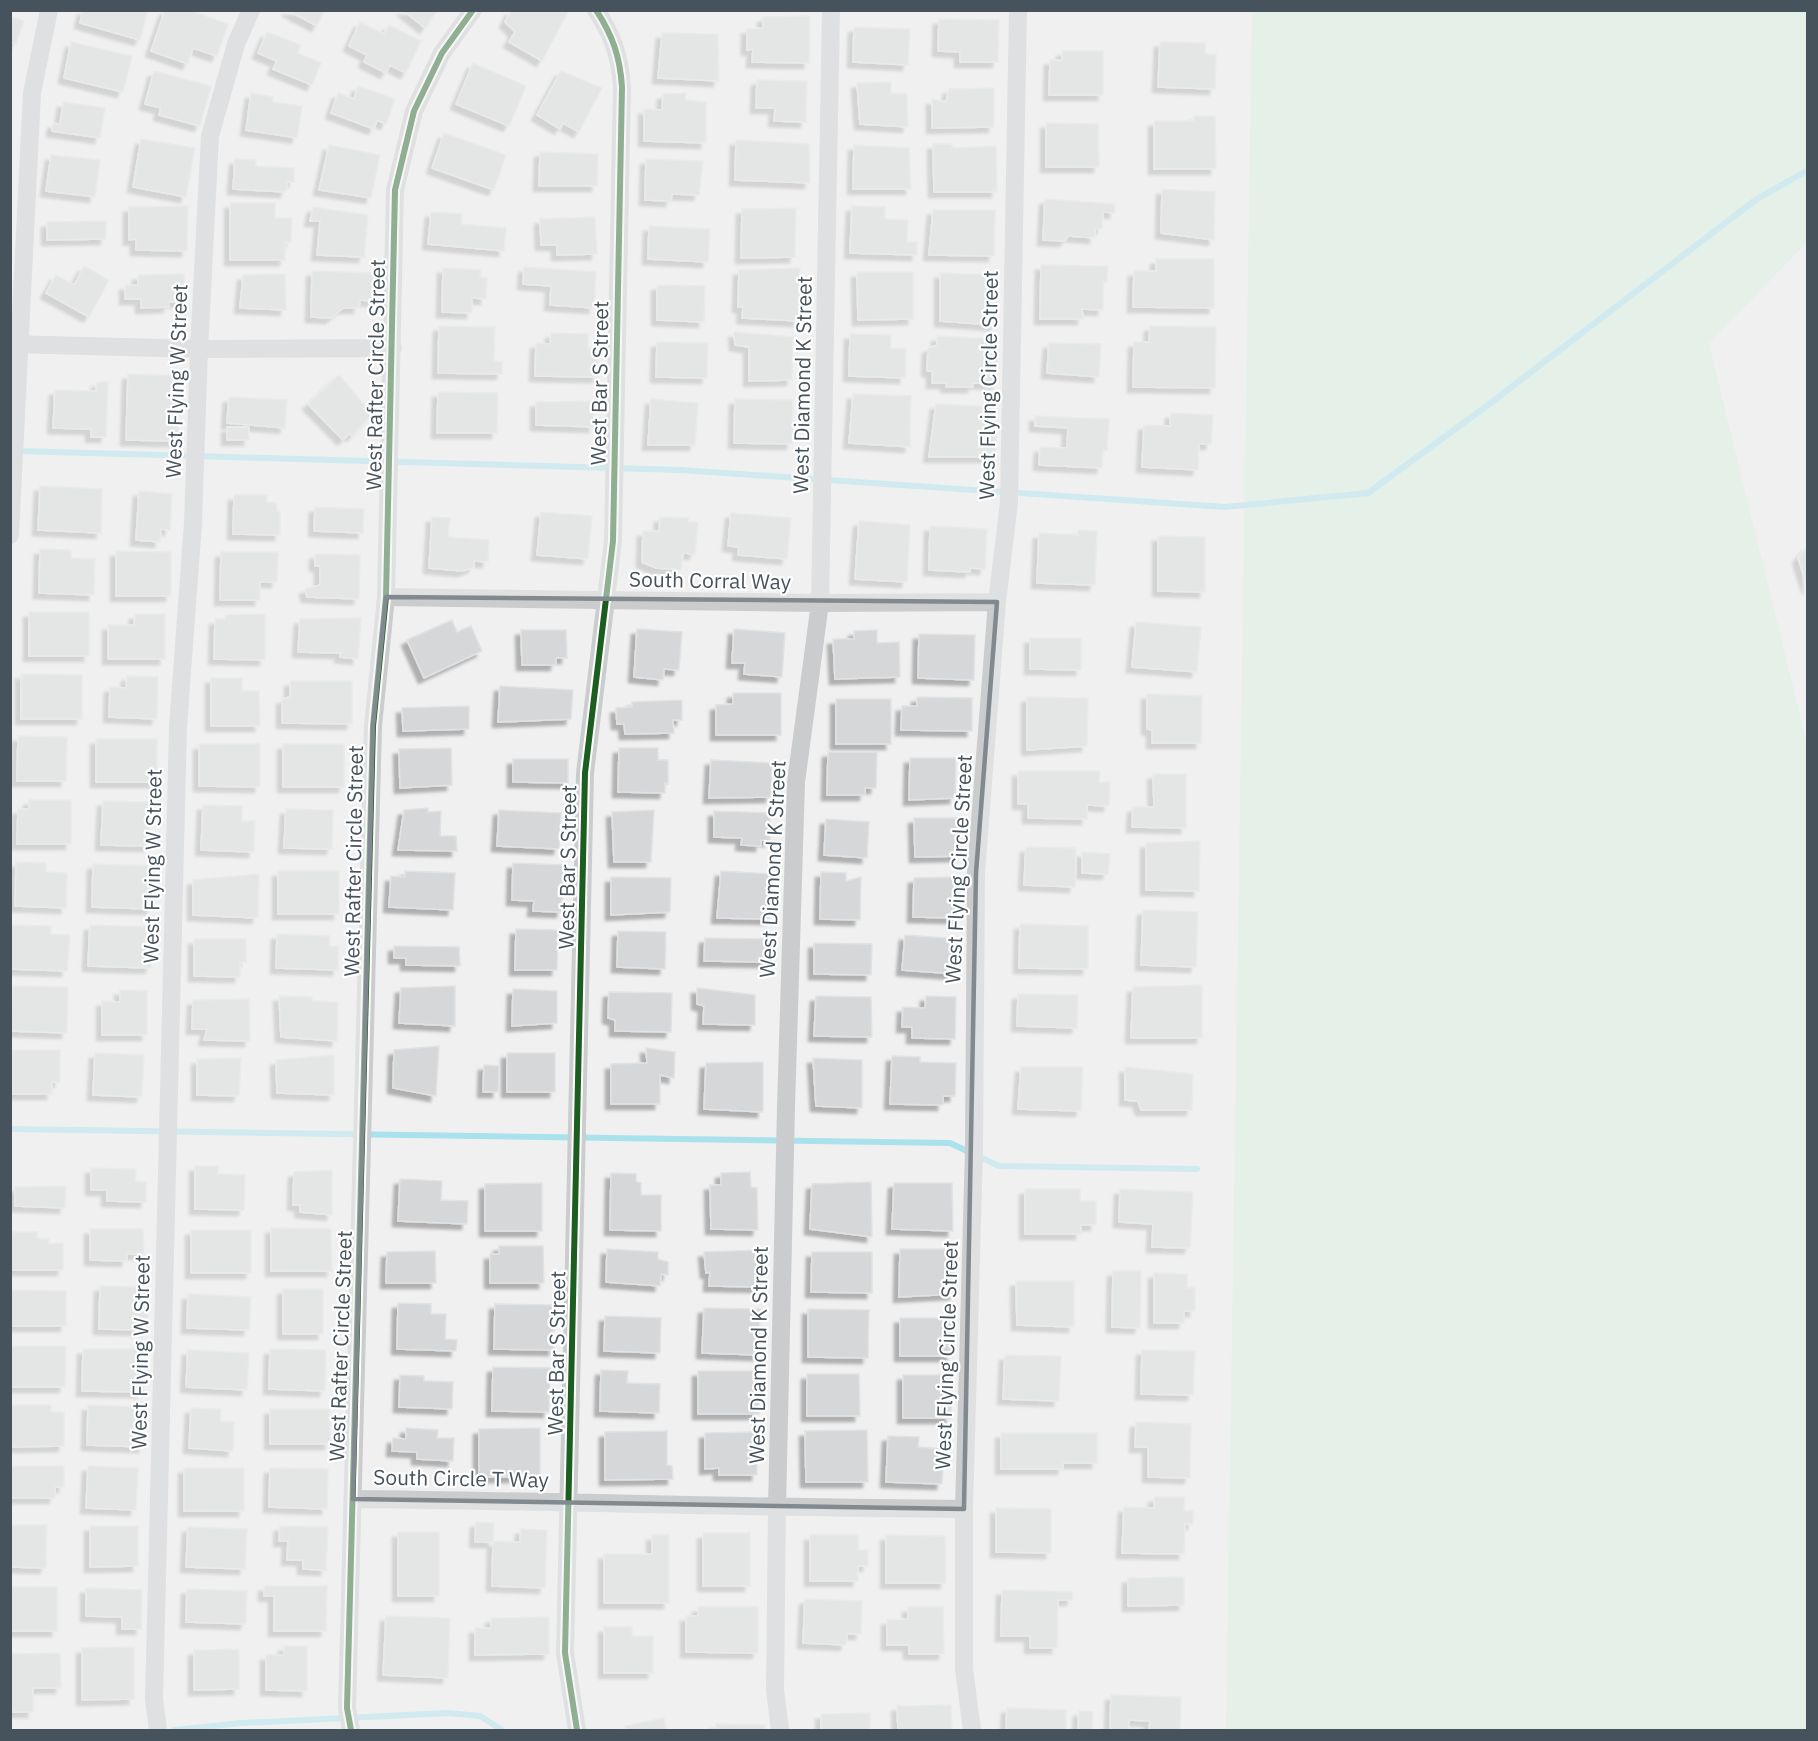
<svg xmlns="http://www.w3.org/2000/svg" width="1818" height="1741" viewBox="0 0 1818 1741" font-family="'IBM Plex Sans',sans-serif">
<style>
.green{fill:#d4efdd}
.lines{fill:none;stroke-linecap:round;stroke-linejoin:round}
.stream{stroke:#a9e2ed;stroke-width:6}
.building{fill:#d6d7d8;stroke:#e1e2e3;stroke-width:1.5;filter:url(#shadow)}
.street{stroke:#caccce;stroke-width:18}
.cycleway-casing{stroke:#fff;stroke-width:10}
.cycleway{stroke:#1b5e20;stroke-width:6}
.marked{fill:none;stroke:#828a90;stroke-width:4.5;stroke-linejoin:round}
.labels{text-anchor:middle;dominant-baseline:central;stroke-width:4.5;stroke-linejoin:round;paint-order:stroke}
.street-label{font-size:21px;fill:#47535c;stroke:#fff}
</style>
<defs>
<filter id="shadow"><feDropShadow dx="-5.5" dy="5.5" stdDeviation="1.5" flood-color="#0004"/></filter>
</defs>
<rect width="100%" height="100%" fill="#f0f0f0"/>
<!-- green -->
<path class="green" d="M1252,11H1807V242L1709,344L1807,744V1730H1226Z"/>
<g class="lines">
<!-- stream -->
<path class="stream" d="M18,451L681,470L1225,507L1368,493L1488,405L1754,201L1808,170
M10,1129L950,1143L999,1166L1197,1169
M174,1730L242,1723L448,1713L480,1716L502,1730"/>
</g>
<!-- building -->
<path class="building" d="M83,10H148L140,40L80,23Z
M165,10H189L228,24L217,56L193,48L188,64L151,51Z
M287,10H325L317,26Z
M403,10H438L425,28Z
M511,10H569L542,61L509,42L515,32L505,22Z
M10,16L24,21L16,44L10,42Z
M810,16L809,63L752,62L753,49L747,50V29L763,28V17Z
M939,19L999,20L998,62H960V52L938,51Z
M360,22L384,34L389,25L421,41L406,73L390,65L386,73L364,62L367,55L349,46Z
M854,27L910,29L908,65L853,62Z
M267,32L301,45L298,53L321,63L312,85L273,69L277,61L258,53Z
M662,33L718,34L719,81L658,78Z
M71,42L132,56L123,92L64,78Z
M1160,42L1205,43V54H1216L1215,89L1158,87Z
M1062,51H1103V95H1049L1050,60H1062Z
M473,63L526,86L509,126L456,104Z
M154,71L211,86L200,126L159,115L161,108L145,104Z
M561,71L602,88L579,132L563,123L560,129L537,115Z
M757,80L807,81L806,122L774,121L775,108H756Z
M891,82V93L907,94L908,127L860,124L857,83Z
M358,86L395,99L386,124L377,120L374,129L331,113L338,93L354,99Z
M994,88V127L932,128V99L946,102L949,89Z
M251,93L273,97V102L302,106L297,138L246,130Z
M686,93L685,100L706,102V143L644,141V109L662,110L663,94Z
M63,102L105,108L100,138L52,131L53,123L60,124Z
M1194,116H1215L1216,169H1154V121H1194Z
M1046,123L1098,124L1099,167H1046Z
M444,133L506,155L494,190L432,168Z
M141,139L195,148L186,197L133,187Z
M736,140L809,144L810,183L735,180Z
M933,144H952V148L996,146L997,192H934Z
M329,145L380,155L371,198L319,190Z
M854,145L909,148L911,189H853Z
M540,152L598,154L597,186H539Z
M51,155L100,160L95,197L46,191Z
M235,159L256,160V166L294,168V182H287L286,192L233,189Z
M646,159L703,161L699,195L672,194L671,201L645,200Z
M1162,189L1215,192L1214,240L1161,233Z
M1045,199L1115,204V213L1103,212L1102,229L1095,228V238L1068,236L1065,241L1043,240Z
M230,203H275V218H292L291,242H285V260H230Z
M188,206L187,251L136,250V239L129,240V207Z
M852,206L885,207V219L908,220L907,242H917V255L850,253Z
M313,207L368,215L364,257L317,255L320,221H310Z
M796,208L795,257L741,258L742,209Z
M933,210H995L994,256L929,255Z
M431,212L462,214L461,224L506,228L504,251L428,244Z
M595,217L597,254L557,255V245H541L540,219Z
M106,221V239L47,240V222Z
M649,226L710,229L708,262L648,259Z
M1156,259H1214V308L1133,307L1134,271H1156Z
M1041,265L1108,266L1107,282L1103,281V310L1082,309L1083,319H1040Z
M84,266L109,280L89,317L46,293L56,275L74,285Z
M524,267L596,272L594,308L550,305L551,286L523,284Z
M443,268L481,270L480,277L487,278L486,299L472,298V313L442,312Z
M800,268L799,321L742,318L743,307H738L739,270Z
M312,271L374,273L373,301L360,300L359,308H343L331,318L311,317Z
M857,272H913V319L858,320Z
M940,273L998,275L996,325L940,321Z
M184,274L185,302H168L169,307L141,308V299H125V285H138V275Z
M285,274L286,310L240,308L243,275Z
M657,285L705,286L704,322L657,320Z
M439,326L495,327L494,361L502,362V374L438,373Z
M1150,326L1216,327L1215,388L1133,387L1134,342H1149Z
M734,332L793,337L792,380L749,381V347L735,345Z
M551,333L588,334V348H598V377L535,376L536,343L550,344Z
M850,334L891,335L890,348L906,349L905,378L849,376Z
M937,336L998,339L997,384L972,383L973,387H946L947,383H932V371H927L928,348L937,345Z
M657,342L708,343L707,378L656,377Z
M1049,343L1101,344L1099,377L1047,373Z
M128,374L180,376L178,441L126,440Z
M339,375L372,414L352,436L350,433L343,440L308,404Z
M97,382H108L106,437H91V429L53,428L55,390L96,391Z
M438,392L498,393L497,433H437Z
M853,394L911,396L910,447L849,443Z
M229,397L287,400L285,428L227,423Z
M651,399L698,403L695,445H648Z
M735,399L793,400L792,444L734,443Z
M594,401V427L536,425V402Z
M936,404L996,407V457H929Z
M1171,413L1213,415L1211,444H1199L1198,470L1142,467L1144,425L1170,426Z
M1035,416L1109,419L1107,451L1103,450L1102,468L1039,465L1040,447L1067,448L1068,428L1035,426Z
M227,427H249V440H227Z
M40,486L102,489L101,533L38,530Z
M139,491L172,494L170,530L161,529L160,542L136,540Z
M234,495H267V502L276,503L277,511L280,512V535L233,534Z
M315,507L364,509L363,533L314,531Z
M541,512L592,516L588,559L537,555Z
M731,513L791,518L787,559L738,555L739,547L728,546Z
M432,517L450,518L448,537L489,540L488,562L474,561V567L463,571L429,568Z
M660,517L689,518L688,522H698L695,554L683,553L681,570L656,568L642,562L643,531H659Z
M859,521L910,525L907,582L855,579Z
M930,526L987,529L985,569L970,568V572L929,570Z
M1078,530L1097,531L1095,585L1037,583L1039,533L1078,535Z
M1158,536L1205,537V592L1158,591Z
M1808,546V589L1798,558Z
M40,549L71,550V558L95,559L94,595L39,593Z
M116,551L171,552V596H116Z
M221,552H278L277,582H260V600H220Z
M315,554L360,555L359,599L307,597L305,589L320,585V566H315Z
M29,612H89V656H29Z
M135,614H165V659H108V625H134Z
M265,614V660L214,659L215,619H225L226,615Z
M361,618L358,659L340,657L341,653L298,652L300,619Z
M452,620L457,632L471,626L482,651L424,678L407,640Z
M1136,622L1201,627L1197,672L1132,667Z
M637,629L682,632L679,670L664,669L663,680L634,677Z
M734,629L785,633L782,677L744,674L745,663H732Z
M521,630H566L567,658H556V665H522Z
M877,630V643L899,642L900,677L835,679L833,639H854V631Z
M919,634L975,635L974,680L918,678Z
M1030,638H1081V670L1030,669Z
M21,674L82,675V719H21Z
M127,676L158,677L157,719L109,717L110,687L126,688Z
M211,678H242V691H259L260,726H211Z
M290,681H352V724L282,723V699L290,697Z
M500,686L573,690L571,719L498,722Z
M733,693H781V735H716V705L733,704Z
M1147,694L1202,696L1201,743H1152V730L1147,729Z
M917,697L972,698V731L901,730L902,706H917Z
M1027,697L1088,698L1087,746L1027,750Z
M836,699H891V744H836Z
M682,700V720H673L674,733L625,734L624,724H617L616,708L632,707V702Z
M469,706V729L403,731L402,708Z
M18,736L67,737L66,781H17Z
M96,739H157V782H96Z
M199,744H260V787L199,786Z
M283,744H344V787H283Z
M451,748L452,785L400,788L399,749Z
M619,748H658V760H668V784L665,783V793L618,792Z
M828,752H877L876,788H865V795H827Z
M910,758H956L955,798L909,800Z
M513,759H568V783L513,782Z
M711,760L772,763L771,797L709,798Z
M1018,771H1100L1099,782H1110L1109,806L1087,805V819L1028,818V804H1018Z
M1153,774H1186V828L1132,827L1133,807H1154Z
M29,800H71V844H17L18,809H29Z
M103,801L151,802L149,846L101,845Z
M203,805L242,806V821H255L254,852L201,850Z
M428,808V812L441,811L440,836H456L457,851L398,850L404,810Z
M286,809L333,810L332,849L284,848Z
M499,810L561,813L559,849L497,846Z
M654,810L651,862H614L612,812Z
M714,811L770,813V841L761,840V846L741,845L742,838L714,837Z
M914,818H961V856L915,857Z
M826,819L869,822L867,858L824,855Z
M1200,841L1199,891L1146,890V843Z
M1026,847L1076,848L1075,887L1024,885Z
M1082,852L1110,854L1108,874L1082,873Z
M16,862L46,863V872L67,873L66,908L15,906Z
M513,863L564,865L562,912L533,911L534,901L512,900Z
M93,864L154,866L152,909L92,907Z
M278,871H339V914H278Z
M405,871L455,873L453,910L389,907L391,876L405,877Z
M721,871L770,874L769,919L717,918Z
M821,872L846,873V881L861,877L860,920L820,919Z
M259,874L258,918L193,915V880Z
M611,877L671,878L670,912L611,915Z
M960,877L958,918L913,917L914,878Z
M1143,910L1198,912L1196,967L1141,965Z
M1020,924L1088,926V969L1019,968Z
M10,925L51,926V934L70,935L67,971L10,969Z
M90,925L152,927L151,968L88,966Z
M516,929L558,930L557,970H515Z
M618,931L666,932L665,969L617,967Z
M277,934L330,936L329,946H338V970L276,968Z
M905,935L959,939L956,974L902,970Z
M705,938L769,939L768,962L704,961Z
M194,939H246V962H240V977L194,976Z
M814,943L872,944L871,975L814,974Z
M394,946L459,947L460,966L406,965V958H394Z
M1202,985V1038H1131L1133,987Z
M12,986L68,987L67,1033L11,1031Z
M455,986V1026L399,1023L401,988Z
M697,988L755,995V1025L703,1024L704,1006L697,1004Z
M513,989L557,991V1023L512,1026Z
M120,990L147,991V1035H102V1001L120,1002Z
M609,992L672,993L671,1032L615,1031V1020L608,1018Z
M1018,994L1078,995L1077,1028L1017,1026Z
M279,996L312,997V1001L338,1002L337,1041L281,1037Z
M816,996L871,997L872,1037L814,1036Z
M926,996L956,997L955,1039L912,1038V1027H902L903,1007L925,1008Z
M249,999L250,1041L204,1040L207,1029H192L193,1000Z
M439,1046L436,1096L393,1088L394,1050Z
M646,1048L675,1052L674,1078L660,1075V1104H611V1064L647,1063Z
M12,1050H60V1082H52V1094H12Z
M95,1053L144,1055L142,1097L93,1095Z
M507,1053H555V1092H507Z
M334,1055V1095L277,1093L276,1060Z
M892,1056L920,1057V1062L956,1063L955,1096H943V1105L890,1104Z
M241,1058L239,1096L197,1095V1059Z
M813,1058L862,1060V1108L816,1106Z
M763,1062V1112L704,1109L706,1063Z
M484,1065L499,1066L498,1092H483Z
M1021,1067H1083L1081,1111L1018,1109Z
M1125,1067L1193,1074L1192,1110H1141L1138,1101L1125,1100Z
M195,1166H218V1174L245,1175L244,1210L195,1209Z
M91,1168L136,1169L135,1181L146,1182V1202L107,1201V1190H91Z
M332,1170V1215L300,1212V1205H293L294,1172Z
M750,1172L751,1187L757,1188L758,1230L711,1229L710,1185H721V1173Z
M611,1173L636,1174V1181L641,1183V1195H661V1231L610,1230Z
M400,1179L442,1181L441,1200L468,1201L467,1224L398,1221Z
M871,1182L872,1237L810,1229L812,1184Z
M542,1183V1231H485V1184Z
M894,1183H952L953,1231L892,1229Z
M66,1186L65,1208L15,1206V1187Z
M1025,1189H1080V1201H1096V1225H1081V1234H1025Z
M1120,1189L1193,1192L1190,1248L1152,1247L1153,1224L1119,1222Z
M271,1228L331,1229L332,1271H271Z
M90,1229H143L144,1254H127V1261L90,1260Z
M191,1230H251V1273H191Z
M10,1232H37V1238L49,1239L48,1244L63,1243V1270H10Z
M499,1246H543L544,1283H490V1254H499Z
M607,1249L658,1252V1259L668,1262V1275L661,1274L660,1286L606,1282Z
M900,1249H955V1294L899,1297Z
M761,1250L762,1287L709,1286L710,1272L706,1273L704,1252Z
M435,1251L436,1283H386L387,1252Z
M812,1252H872V1293L811,1292Z
M1113,1271H1141L1140,1328L1112,1327Z
M1154,1273L1187,1274V1288H1195V1311H1184V1323H1154Z
M1016,1281H1074V1327L1017,1325Z
M100,1286L148,1287L147,1330L99,1329Z
M283,1289H323V1334H283Z
M10,1290L66,1291V1326H10Z
M188,1294L251,1297L249,1330L187,1328Z
M398,1303L431,1304V1314H446L445,1339L457,1340L456,1351L397,1349Z
M495,1304L554,1305V1350L494,1349Z
M704,1308L760,1309L759,1355L702,1353Z
M808,1309L869,1310L868,1358L808,1357Z
M605,1316L661,1318L660,1353L604,1351Z
M900,1318H952V1356H900Z
M10,1346H66L65,1387H10Z
M83,1349H143V1392L82,1391Z
M270,1349L326,1350L325,1391L269,1389Z
M188,1350L249,1353L247,1390L186,1387Z
M1142,1350L1195,1351L1193,1395L1141,1394Z
M1005,1355L1061,1356L1059,1401L1003,1399Z
M493,1367L550,1368L549,1412L492,1411Z
M601,1370L628,1371L627,1383L660,1384L659,1413L600,1411Z
M698,1371H759V1414H698Z
M807,1374H859L860,1416H807Z
M400,1375L424,1376V1381L453,1382L452,1409L399,1407Z
M903,1375H951V1418H903Z
M10,1405H51V1412H64V1446L10,1447Z
M88,1405L145,1407L144,1447L87,1445Z
M191,1408L221,1409L220,1421L234,1422L233,1451L189,1448Z
M270,1409H330V1444H270Z
M1136,1422L1191,1424L1190,1478L1148,1477V1447H1135Z
M406,1428L438,1430L437,1438H454L453,1461L417,1459V1452L392,1451L393,1438L406,1439Z
M540,1428V1477H479V1429Z
M867,1430L868,1482H806L805,1431Z
M667,1431V1465L672,1466L673,1479L605,1480V1432Z
M757,1432V1475H719V1468L705,1469V1433Z
M1001,1433H1097V1463H1063V1469H1001Z
M888,1436L919,1437L918,1447L944,1449L942,1484L886,1482Z
M10,1466H64V1487H55V1498H10Z
M88,1466L138,1468L136,1510L86,1508Z
M184,1468H244V1511H184Z
M270,1468L328,1469L327,1509L269,1507Z
M1154,1497H1185L1184,1511H1193V1524H1185L1184,1554L1122,1553L1124,1507L1154,1508Z
M996,1508L1051,1509V1553L996,1552Z
M476,1522L494,1523L493,1541L520,1542L521,1529L547,1530L545,1588L492,1586L493,1542H475Z
M10,1525H47L46,1568L10,1567Z
M90,1526H138V1566L90,1567Z
M280,1526L328,1527L326,1570L303,1569V1560H287L288,1541H279Z
M188,1527L247,1529L245,1569L186,1567Z
M398,1532H439V1596H398Z
M703,1533H750V1586H703Z
M652,1535H669V1603H604V1554H652Z
M810,1535H858L859,1550H868V1566H858V1581H810Z
M886,1535L945,1536L946,1583H886Z
M1184,1577V1605L1128,1606V1578Z
M264,1586H327L326,1631H274V1596H264Z
M10,1587H57V1631H10Z
M86,1588L142,1590L141,1629H122V1617L86,1616Z
M187,1589L247,1591L246,1624L186,1622Z
M1002,1590L1073,1592L1072,1600H1058L1057,1648H1030V1636H1001Z
M805,1599L862,1601L861,1634H847L846,1645L803,1643Z
M698,1607H758V1653L686,1652V1616H698Z
M908,1607H943L944,1654H909V1645H887V1620L908,1619Z
M386,1616L450,1618L448,1678L383,1675Z
M549,1617V1654L475,1655V1628H491V1618Z
M604,1627H632V1636H653V1673H604Z
M284,1646H307V1691L266,1690V1655H284Z
M134,1647V1699L82,1700V1648Z
M239,1649V1689L194,1690V1650Z
M60,1653L61,1688H33V1712H10V1654Z
M1111,1695L1181,1697L1180,1730H1149L1150,1721L1129,1720L1128,1730H1110Z
M951,1705L952,1730H898L897,1706Z
M1007,1708L1066,1710V1730H1006Z
M1079,1711L1093,1712L1092,1730H1078Z
M870,1713V1730H821V1714Z
M664,1718L666,1730H626L625,1726Z
M716,1724L765,1725V1730H716Z"/>
<g class="lines">
<!-- street -->
<path class="street" d="M10,344L199,349L393,348
M10,535L32,93L49,10
M386,597L820,603L997,602
M353,1499C557,1501 760,1508 964,1509
M158,1730L154,1699L178,726L193,523L199,349L210,136L236,44L251,10
M351,1730L347,1708L373,726L386,597L395,190L414,111L442,53L473,10
M577,1730L565,1653L585,773L613,541L622,87C620,57 613,36 596,10
M780,1730L775,1690L777,1508L786,1107L796,782L820,603L831,10
M972,1730L964,1669V1509L974,1149L976,873L997,602L1009,502L1018,10"/>
<!-- cycleway casing -->
<g class="cycleway-casing">
<path id="cycleway" d="M351,1730L347,1708L373,726L386,597L395,190L414,111L442,53L473,10
M577,1730L565,1653L585,773L613,541L622,87C620,57 613,36 596,10"/>
</g>
<!-- cycleway -->
<use href="#cycleway" class="cycleway"/>
</g>
<!-- marked area -->
<path d="M0 0H1818V1741H0ZM386,597L997,602L976,873L964,1509L353,1499L373,726Z" fill="#f0f0f0" fill-opacity=".55" fill-rule="evenodd"/>
<path class="marked" d="M386,597L997,602L976,873L964,1509L353,1499L373,726Z"/>
<g class="labels">
<!-- street labels -->
<g class="street-label">
<text transform="translate(375 375) rotate(-89)">West Rafter Circle Street</text>
<text transform="translate(176 381) rotate(-88)">West Flying W Street</text>
<text transform="translate(599 383) rotate(-89)">West Bar S Street</text>
<text transform="translate(802 385) rotate(-89)">West Diamond K Street</text>
<text transform="translate(988 385) rotate(-89)">West Flying Circle Street</text>
<text transform="translate(710 580) rotate(1)">South Corral Way</text>
<text transform="translate(353 861) rotate(-89)">West Rafter Circle Street</text>
<text transform="translate(152 866) rotate(-89)">West Flying W Street</text>
<text transform="translate(567 867) rotate(-89)">West Bar S Street</text>
<text transform="translate(772 869) rotate(-87)">West Diamond K Street</text>
<text transform="translate(958 869) rotate(-87)">West Flying Circle Street</text>
<text transform="translate(340 1346) rotate(-88)">West Rafter Circle Street</text>
<text transform="translate(140 1352) rotate(-89)">West Flying W Street</text>
<text transform="translate(556 1353) rotate(-89)">West Bar S Street</text>
<text transform="translate(758 1355) rotate(-89)">West Diamond K Street</text>
<text transform="translate(946 1355) rotate(-88)">West Flying Circle Street</text>
<text transform="translate(461 1478) rotate(1)">South Circle T Way</text>
</g>
</g>
<!-- border -->
<rect width="1818" height="1741" fill="none" stroke="#47535c" stroke-width="24"/>
</svg>
